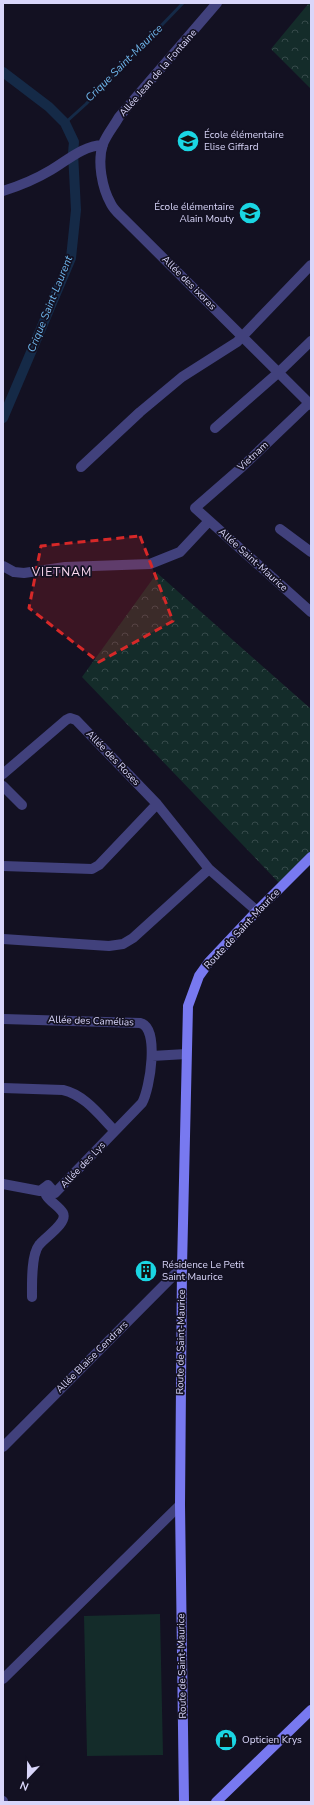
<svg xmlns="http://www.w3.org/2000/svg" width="314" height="1805" viewBox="0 0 314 1805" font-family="'Nunito Sans',sans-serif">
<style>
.forest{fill:url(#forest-crowns)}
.garden{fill:#142c2a}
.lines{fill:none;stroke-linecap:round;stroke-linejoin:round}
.stream{stroke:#152a47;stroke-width:3}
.canal{stroke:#152a47;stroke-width:10}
.street{stroke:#41417c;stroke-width:10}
.secondary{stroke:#7879f0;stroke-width:10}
.marked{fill:#d62828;fill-opacity:0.2;stroke:#d62828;stroke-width:3;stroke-dasharray:8 5;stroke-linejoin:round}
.labels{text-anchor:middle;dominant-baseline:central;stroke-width:3.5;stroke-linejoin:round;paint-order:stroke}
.street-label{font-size:10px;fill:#d9d6fa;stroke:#131122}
.poi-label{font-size:10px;fill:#d9d6fa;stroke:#131122;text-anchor:start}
.water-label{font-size:11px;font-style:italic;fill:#70b9ef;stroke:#131122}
.quarter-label{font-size:12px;letter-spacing:1px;fill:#fbd8ef;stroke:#131122}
</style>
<defs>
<pattern id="forest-crowns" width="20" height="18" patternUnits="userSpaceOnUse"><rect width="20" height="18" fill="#142c2a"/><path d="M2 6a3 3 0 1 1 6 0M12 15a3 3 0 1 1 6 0" fill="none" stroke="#364a4a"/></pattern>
</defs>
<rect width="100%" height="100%" fill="#131122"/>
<!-- forest -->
<path class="forest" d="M309,3H311V89L271,49Z
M157,573L311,709V857L282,886L82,677Z"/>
<!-- garden -->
<path class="garden" d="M160,1614L163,1755L87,1756L84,1616Z"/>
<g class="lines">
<!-- stream -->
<path class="stream" d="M65,123L86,104L183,3"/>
<!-- canal -->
<path class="canal" d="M3,72L49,107L65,123L74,142L73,153L76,210L71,258L3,418"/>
<!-- street -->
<path class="street" d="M217,3L119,117C114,126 107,134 103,144C97,162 102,188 111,204C114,210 119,214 123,218L311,405
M3,191C19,186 36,179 51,170C68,160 82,146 103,145
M309,403L242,467L195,508L311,612
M215,428L279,372L311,341
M81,467L140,412L182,377L237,342L311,265
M280,529L311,552
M3,566L14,572L24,573L65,567L150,564L180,552L209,521
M3,774L66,720L70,718L76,720L157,804L209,869L257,911
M3,786L22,805
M3,866L92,869L99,865L157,804
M3,939L109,946L123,944L133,938L209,869
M3,1019L140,1023C160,1027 150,1089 142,1103L55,1193L48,1185
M152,1056L186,1054
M3,1088L63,1090C85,1095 100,1116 115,1131
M3,1184L40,1191L48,1185
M32,1297C32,1284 31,1255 39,1245C44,1238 68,1223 63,1213C59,1206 50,1202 46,1195L45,1192L48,1185
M3,1447L182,1267
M3,1679L180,1505
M3,1801V1802"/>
<!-- secondary -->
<path class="secondary" d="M184,1802L180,1505L182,1267L188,1006L199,976L209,962L257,911L311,857
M216,1802L311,1710"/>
</g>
<!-- marked area -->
<path class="marked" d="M140,536L173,621L99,662L29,608L41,546Z"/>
<!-- icons -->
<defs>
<g id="school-disc" transform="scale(1.15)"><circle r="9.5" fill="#1ad6e3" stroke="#131122"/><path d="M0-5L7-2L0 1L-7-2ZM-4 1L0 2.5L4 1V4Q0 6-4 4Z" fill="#111"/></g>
<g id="building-disc" transform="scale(1.15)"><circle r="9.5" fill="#1ad6e3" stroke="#131122"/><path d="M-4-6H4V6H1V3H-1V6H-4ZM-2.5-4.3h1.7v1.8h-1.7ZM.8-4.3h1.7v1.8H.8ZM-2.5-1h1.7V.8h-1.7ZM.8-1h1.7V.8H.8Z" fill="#111"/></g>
<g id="shop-disc" transform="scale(1.15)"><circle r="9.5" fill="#1ad6e3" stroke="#131122"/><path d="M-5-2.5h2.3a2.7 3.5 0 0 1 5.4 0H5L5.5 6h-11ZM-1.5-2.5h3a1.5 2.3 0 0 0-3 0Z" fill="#111"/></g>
</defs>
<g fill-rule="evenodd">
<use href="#school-disc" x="188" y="141"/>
<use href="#school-disc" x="250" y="213"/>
<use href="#building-disc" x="146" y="1271"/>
<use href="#shop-disc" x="226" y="1740"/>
</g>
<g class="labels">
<!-- street labels -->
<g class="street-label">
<text transform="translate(158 73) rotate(-49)">Allée Jean de la Fontaine</text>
<text transform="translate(189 283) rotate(45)">Allée des ixoras</text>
<text transform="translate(253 456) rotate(-43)">Vietnam</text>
<text transform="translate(253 560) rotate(42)">Allée Saint-Maurice</text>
<text transform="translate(113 758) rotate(46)">Allée des Roses</text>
<text transform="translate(242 929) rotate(-47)">Route de Saint-Maurice</text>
<text transform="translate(91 1021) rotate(2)">Allée des Camélias</text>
<text transform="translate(83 1165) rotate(-46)">Allée des Lys</text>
<text transform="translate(181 1342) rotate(-89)">Route de Saint-Maurice</text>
<text transform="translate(92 1357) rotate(-45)">Allée Blaise Cendrars</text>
<text transform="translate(182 1666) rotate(-91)">Route de Saint-Maurice</text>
</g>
<!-- poi labels -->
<g class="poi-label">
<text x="204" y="135">École élémentaire<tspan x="204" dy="12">Elise Giffard</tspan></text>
<text x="234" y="207" text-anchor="end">École élémentaire<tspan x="234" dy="12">Alain Mouty</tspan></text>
<text x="162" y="1265">Résidence Le Petit<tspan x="162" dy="12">Saint Maurice</tspan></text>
<text x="242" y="1740">Opticien Krys</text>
</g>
<!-- water labels -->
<g class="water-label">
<text transform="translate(124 63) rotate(-45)">Crique Saint-Maurice</text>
<text transform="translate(50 304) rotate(-68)">Crique Saint-Laurent</text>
</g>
<!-- quarter labels -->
<g class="quarter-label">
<text x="62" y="572">VIETNAM</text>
</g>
</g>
<!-- border -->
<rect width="314" height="1805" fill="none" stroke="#d9d6fa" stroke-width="8"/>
<!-- north arrow -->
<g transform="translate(28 1777) rotate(202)" stroke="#131122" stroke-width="3" paint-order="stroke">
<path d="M0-3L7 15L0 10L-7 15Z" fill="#d9d6fa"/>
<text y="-6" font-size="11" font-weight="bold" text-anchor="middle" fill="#d9d6fa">N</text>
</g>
</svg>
